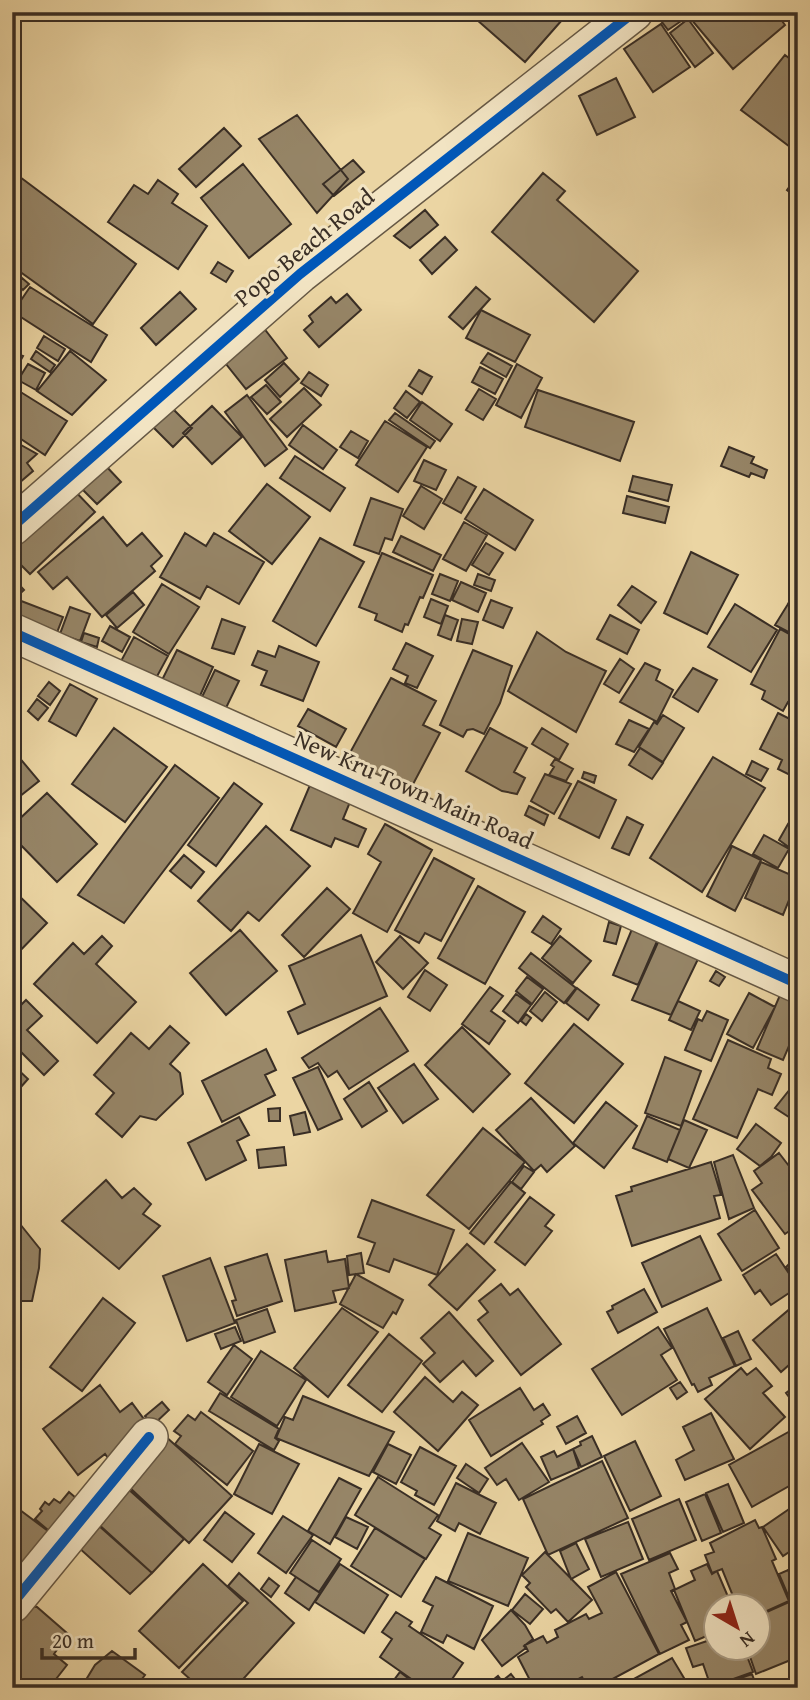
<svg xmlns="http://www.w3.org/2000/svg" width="810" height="1700" viewBox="0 0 810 1700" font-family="'Gentium Book Plus',serif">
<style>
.building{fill:#968567;stroke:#392e25;stroke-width:2}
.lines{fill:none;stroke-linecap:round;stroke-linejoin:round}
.minor-casing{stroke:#665844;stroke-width:40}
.minor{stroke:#f2e4c3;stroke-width:37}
.cycleway-casing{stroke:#f2e4c3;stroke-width:15}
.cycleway{stroke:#0057b8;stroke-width:10}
.labels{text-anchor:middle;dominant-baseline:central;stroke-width:6;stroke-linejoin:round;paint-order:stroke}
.street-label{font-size:24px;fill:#392e25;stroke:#f2e4c3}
</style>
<rect width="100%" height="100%" fill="#ebd5a3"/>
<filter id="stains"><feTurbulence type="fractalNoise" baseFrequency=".00286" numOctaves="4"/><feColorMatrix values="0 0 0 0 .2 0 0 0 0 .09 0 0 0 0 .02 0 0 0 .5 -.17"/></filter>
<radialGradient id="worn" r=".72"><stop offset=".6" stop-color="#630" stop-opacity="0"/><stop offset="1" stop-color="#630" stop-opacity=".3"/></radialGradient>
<!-- building -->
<path class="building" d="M468,12H553L562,20L525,62Z
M667,12H684L687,17L668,30L659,18Z
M685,12H779L777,14L785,25L733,69Z
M688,19L713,53L695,67L670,33Z
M661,24L690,67L653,92L624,49Z
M785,55L798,65V153L741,110Z
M616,78L635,117L597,135L579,96Z
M297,115L348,179L317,213L259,139Z
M224,128L241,146L196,187L179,169Z
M353,160L364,172L334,196L323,184Z
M243,164L291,224L249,258L201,198Z
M12,171L136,264L93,324L12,266Z
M543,173L565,191L557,200L638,271L594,322L492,232Z
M798,175V199L787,190Z
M158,180L178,194L172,203L207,226L178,269L108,222L134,185L148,194Z
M425,210L438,225L410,248L394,236Z
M445,237L457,250L432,274L420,260Z
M218,262L233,271L226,282L211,273Z
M22,278L29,284L23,290L17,285Z
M14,287L21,292L17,298L12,296Z
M30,287L107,335L91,362L13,312Z
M476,287L490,299L463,329L449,317Z
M180,292L196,309L156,345L141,328Z
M347,294L361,310L319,347L304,330L313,322L309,316L331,297L336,303Z
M481,310L530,335L515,362L466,338Z
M263,327L287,358L246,389L222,359Z
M44,336L65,349L58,361L37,348Z
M36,351L55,365L50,372L31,359Z
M70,351L106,380L72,415L37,391Z
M12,352L23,356L12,376Z
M488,353L512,366L506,377L481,363Z
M284,363L299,379L280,397L265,380Z
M28,364L45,373L36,390L18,380Z
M517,364L542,378L521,418L496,405Z
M480,367L503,379L495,394L472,382Z
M419,370L432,377L422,394L409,386Z
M309,372L328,385L321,396L301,383Z
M266,385L281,402L267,414L251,397Z
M304,388L321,405L287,437L270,419Z
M479,389L496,399L483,420L466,410Z
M538,390L634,422L620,461L525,427Z
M19,391L67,421L45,455L12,433V402Z
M406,391L420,402L407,418L394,408Z
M247,395L287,449L265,466L225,412Z
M422,402L452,424L440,441L410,420Z
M170,406L192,428L173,447L151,425Z
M212,406L242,437L212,464L183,433Z
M395,413L435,441L430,448L389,420Z
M385,421L427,447L398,492L356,465Z
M303,425L337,450L323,469L289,445Z
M351,431L368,441L358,458L340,447Z
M12,440L37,454L27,463L33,471L19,483L12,475Z
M729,447L754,457L751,463L767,470L764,478L751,473L749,477L721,466Z
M295,456L345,488L330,511L280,478Z
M424,460L446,470L436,490L414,481Z
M105,465L121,482L97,504L81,488Z
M633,476L672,485L668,501L629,491Z
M458,477L476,487L461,513L443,503Z
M267,484L310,517L272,564L229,531Z
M421,486L442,499L424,529L403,516Z
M72,488L95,512L30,574L12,556V545Z
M484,489L533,520L515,550L465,519Z
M627,496L669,507L665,523L623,513Z
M371,498L403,509L392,540L385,538L379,554L354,545Z
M103,517L127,546L142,533L162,556L151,566L155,571L102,617L67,577L53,589L38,572Z
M464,522L487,535L466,571L443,559Z
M185,533L206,546L214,533L264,562L239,604L207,586L200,599L160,577Z
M401,536L441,555L433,571L393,552Z
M320,538L364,562L316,646L273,621Z
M486,543L503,553L489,575L472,565Z
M691,552L738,575L707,634L664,613Z
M382,553L433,575L423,598L420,597L408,625L405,624L402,632L375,620L377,614L359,607Z
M440,574L458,581L450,601L432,594Z
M478,574L495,580L491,591L474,585Z
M12,577L24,590L12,601Z
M461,582L486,593L478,612L452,600Z
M162,584L199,607L169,654L133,632Z
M632,586L656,602L641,623L618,605Z
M798,587V610L788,604Z
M133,592L144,605L117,628L106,615Z
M16,599L63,617L56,635L12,618Z
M431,599L448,606L441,624L424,617Z
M491,600L512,608L503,628L483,620Z
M735,604L777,630L751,672L708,647Z
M788,604L798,610V637L775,625Z
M70,607L90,614L80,641L60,634Z
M445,615L458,620L451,640L438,635Z
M610,615L639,630L627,654L597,639Z
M222,619L245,627L234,654L212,648Z
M462,619L478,622L472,644L457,641Z
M110,626L130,637L122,652L102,641Z
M780,629L798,639V692L791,703L788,702L783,711L762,699L765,691L751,684Z
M537,632L566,652L606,671L576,732L508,691Z
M84,633L99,638L97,647L81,642Z
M134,637L168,656L154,682L120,663Z
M406,643L433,656L417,688L405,683L408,676L393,669Z
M279,646L319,662L303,701L261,685L267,671L252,665L258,651L275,657Z
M177,650L213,667L199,698L162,680Z
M473,650L512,666L500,703L484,734L473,729L467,730L463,737L440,725Z
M620,659L634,669L619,693L604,684Z
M645,663L660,670L656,680L673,690L657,722L620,702Z
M693,668L717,680L698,712L673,697Z
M215,670L239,681L225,710L201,699Z
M391,678L436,701L423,725L440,733L410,790L346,760Z
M49,682L60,691L50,705L38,696Z
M70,684L97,699L76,736L49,721Z
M37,699L48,708L38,720L28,711Z
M308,709L346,729L336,747L298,726Z
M778,713L798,723V779L778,769L782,760L760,749Z
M663,715L684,728L663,762L639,747L654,722L657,724Z
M629,720L649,729L634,752L616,744Z
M114,728L167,767L125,822L72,784Z
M490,728L527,748L514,772L525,778L517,794L502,791L466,771Z
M542,728L568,744L559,760L532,744Z
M640,748L663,763L652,779L629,765Z
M12,749L39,781L14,801L12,799Z
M713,757L765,788L702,892L650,858Z
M555,759L573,769L566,781L549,775L554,767L551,765Z
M752,761L768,769L761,781L746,774Z
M175,765L219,798L124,923L78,895Z
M584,772L596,776L594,783L582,778Z
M545,774L571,784L554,814L531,801Z
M578,781L616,800L599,838L559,818Z
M234,783L262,804L216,866L188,845Z
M310,785L350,802L343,819L366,829L358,847L335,838L331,847L291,830Z
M47,793L97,844L57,882L12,836V826Z
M529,806L548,815L544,825L525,815Z
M627,817L643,825L629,855L612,848Z
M385,824L432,850L387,932L353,913L381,862L368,854Z
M788,824L798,832L797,853L779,840Z
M266,826L310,866L259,921L248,912L231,931L198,901Z
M764,835L789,849L778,868L753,854Z
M732,846L761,860L735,911L707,896Z
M184,855L204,872L191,888L170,871Z
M434,858L474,879L441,941L425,933L419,943L395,930Z
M761,862L798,878L783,915L745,898Z
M478,886L525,912L485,984L438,958Z
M327,888L350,909L304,957L282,935Z
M12,889L47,923L12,959Z
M543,916L561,929L551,944L532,932Z
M609,922L621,926L616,944L604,941Z
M632,929L658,939L638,985L613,975Z
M240,930L277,971L226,1015L190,973Z
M361,935L387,996L298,1034L288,1012L305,1004L289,966Z
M102,936L112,946L96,964L136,1002L97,1043L34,984L73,943L84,954Z
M400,936L428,963L403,989L376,962Z
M560,936L591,961L573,983L542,958Z
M659,940L699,957L671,1015L632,1000Z
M531,953L576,988L564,1003L519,968Z
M425,970L447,985L430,1011L408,997Z
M716,971L725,977L719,986L710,981Z
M527,977L543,989L532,1004L516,991Z
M490,987L503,996L491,1011L505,1021L489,1044L462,1024Z
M577,988L599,1005L588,1020L566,1003Z
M545,992L557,1002L542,1021L530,1011Z
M749,993L775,1007L753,1048L727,1034Z
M516,994L531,1005L518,1023L503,1011Z
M780,995L798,1003V1025L783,1060L757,1049Z
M26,1000L42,1016L27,1030L58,1061L44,1075L12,1043V1014Z
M678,1001L700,1011L691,1030L669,1020Z
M380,1008L408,1051L349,1089L337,1071L328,1077L318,1063L309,1068L302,1058Z
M707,1011L728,1020L711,1061L685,1050L698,1019L702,1021Z
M526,1014L531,1018L526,1025L521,1021Z
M574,1024L623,1064L574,1123L525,1083Z
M170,1026L189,1043L170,1064L180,1073L183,1094L156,1120L140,1116L122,1137L96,1114L114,1093L94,1075L131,1033L149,1049Z
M462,1027L510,1074L473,1112L425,1065Z
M798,1030V1051L790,1047Z
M728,1040L771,1059L768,1068L781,1074L772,1095L758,1089L737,1138L693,1119Z
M266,1049L276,1070L265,1075L275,1095L222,1122L202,1081Z
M665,1057L701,1071L681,1126L645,1113Z
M12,1064L28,1079L12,1097Z
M414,1064L438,1099L403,1123L378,1088Z
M318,1067L342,1119L318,1130L293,1078Z
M798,1079V1123L775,1108Z
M369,1082L387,1111L362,1127L344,1099Z
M531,1098L575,1146L547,1172L541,1165L534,1171L496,1130Z
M606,1102L637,1126L604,1168L573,1143Z
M280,1108V1121H269L268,1109Z
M305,1112L310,1132L294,1135L290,1116Z
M647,1116L680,1130L667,1162L633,1148Z
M239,1117L249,1135L237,1141L246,1160L206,1180L188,1143Z
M684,1120L707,1130L689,1168L668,1159Z
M756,1124L781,1143L771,1157L760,1166L737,1149Z
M483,1128L525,1162L469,1229L427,1195Z
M284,1147L286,1165L259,1168L257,1150Z
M779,1153L789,1166L796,1161L798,1164V1225L785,1234L752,1190L762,1183L754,1171Z
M733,1155L754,1208L729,1219L714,1162Z
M711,1162L721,1195L714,1196L720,1218L632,1246L616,1196L632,1191L631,1187Z
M524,1166L534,1172L521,1189L512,1182Z
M106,1180L122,1198L134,1188L151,1204L143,1214L160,1226L119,1269L62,1221Z
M511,1182L525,1193L484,1244L470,1233Z
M530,1197L554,1215L545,1226L552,1231L525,1265L495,1242Z
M372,1200L454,1230L437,1275L394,1259L389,1272L367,1264L375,1243L358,1237Z
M755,1210L779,1248L742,1271L718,1234Z
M12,1214L40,1249L39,1268L32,1301H12Z
M700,1236L721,1280L662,1307L642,1263Z
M467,1244L495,1270L457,1310L429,1285Z
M326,1251L328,1262L345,1259L349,1288L333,1291L336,1302L295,1311L285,1260Z
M361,1253L364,1273L349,1275L347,1256Z
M267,1254L282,1301L237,1316L232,1301L236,1300L225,1267Z
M776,1254L798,1287L771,1305L760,1290L755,1294L743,1275Z
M798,1255V1284L786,1267Z
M210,1258L235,1323L187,1341L163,1276Z
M356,1274L403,1300L396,1314L393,1312L383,1328L340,1304Z
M501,1284L510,1295L518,1289L561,1344L521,1375L478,1320L488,1312L479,1301Z
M644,1289L657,1312L618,1333L607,1312L613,1309L612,1306Z
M103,1298L135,1323L82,1391L50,1367Z
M798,1302V1357L781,1372L753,1340Z
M342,1308L378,1332L328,1397L294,1368Z
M707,1308L735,1366L709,1378L712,1385L698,1392L694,1384L692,1385L664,1329Z
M267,1309L275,1332L244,1343L236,1320Z
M449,1312L493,1361L476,1376L463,1361L440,1382L423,1364L435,1353L421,1338Z
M235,1327L241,1341L221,1349L215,1334Z
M658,1327L672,1348L661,1355L677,1380L622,1415L592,1369Z
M738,1331L751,1359L736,1366L723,1338Z
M389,1334L422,1361L382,1412L348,1385Z
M234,1345L252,1359L227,1395L208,1382Z
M261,1351L306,1380L277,1426L231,1397Z
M741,1368L747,1375L756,1368L772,1386L763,1393L785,1417L750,1449L705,1399Z
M425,1377L453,1402L462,1392L478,1405L438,1451L394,1412Z
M680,1382L687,1392L677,1399L670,1388Z
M798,1384V1409L786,1393Z
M100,1385L120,1412L132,1403L146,1422L108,1458L105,1454L78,1475L43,1429Z
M520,1388L534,1410L543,1404L550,1415L541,1421L543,1424L491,1456L469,1420Z
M220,1393L279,1429L275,1438L279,1441L274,1450L209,1411Z
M303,1396L394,1432L369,1476L276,1438L285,1417L293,1420Z
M162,1402L169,1410L153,1425L145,1416Z
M201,1412L253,1451L227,1485L175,1444L181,1436L174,1431L188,1415L195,1420Z
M711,1413L734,1459L685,1480L676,1460L694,1450L683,1427Z
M577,1416L586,1433L566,1444L557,1427Z
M792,1430L798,1440V1481L752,1507L729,1465Z
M164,1435L232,1496L189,1543L129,1487Z
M592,1436L602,1457L581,1467L573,1449L581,1445L580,1442Z
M635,1441L661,1496L630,1511L604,1456Z
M522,1443L549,1482L519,1500L506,1479L497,1485L485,1468Z
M259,1444L299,1464L272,1514L234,1494Z
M388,1444L411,1455L396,1484L373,1472Z
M420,1447L456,1466L434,1505L415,1495L417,1491L401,1482Z
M573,1449L579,1468L551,1480L541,1457L554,1451L557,1457Z
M602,1461L628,1518L548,1555L523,1499Z
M466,1464L488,1479L479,1493L457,1478Z
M378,1477L438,1515L429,1528L441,1535L426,1559L355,1515Z
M339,1478L361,1489L330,1544L308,1531Z
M456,1483L496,1503L480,1534L459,1523L455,1531L437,1521Z
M728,1484L744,1523L723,1532L706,1493Z
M127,1488L184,1539L152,1573L96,1522Z
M69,1492L83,1504L55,1536L35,1519L42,1511L40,1509L45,1502L49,1505L54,1499L60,1503Z
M705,1494L721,1533L702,1541L686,1502Z
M679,1499L696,1540L649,1560L632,1519Z
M12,1504L52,1534L12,1585Z
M795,1505L798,1508V1546L783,1556L763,1527Z
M225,1512L254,1534L232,1562L204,1540Z
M283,1516L313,1535L286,1573L258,1553Z
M346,1517L368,1527L357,1549L335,1537Z
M755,1520L759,1528L762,1527L776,1559L772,1561L789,1601L758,1615V1606H737L722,1569L712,1573L705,1555L714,1552L710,1543Z
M628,1522L643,1559L601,1577L585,1539Z
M98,1525L152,1573L130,1594L78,1547Z
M375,1528L425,1559L401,1597L351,1566Z
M468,1533L528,1558L508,1606L448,1581Z
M312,1540L341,1559L319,1592L290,1573Z
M576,1543L589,1569L571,1579L560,1551Z
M545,1552L592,1600L568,1622L556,1609L551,1613L526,1587L530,1583L522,1575Z
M670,1553L678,1569L669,1573L675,1589L671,1591L687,1622L681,1625L689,1640L660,1654L621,1574Z
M203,1564L243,1601L179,1668L139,1631Z
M340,1564L388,1595L364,1633L315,1602Z
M707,1564L712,1574L717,1571L732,1606H716V1632L695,1641L674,1590L695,1580L691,1571Z
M798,1565V1589L788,1570Z
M788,1570L798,1593V1596L790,1600L779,1574Z
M616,1572L659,1654L596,1688H588L582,1677L561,1688H534L518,1657L528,1651L525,1645L543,1636L547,1643L558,1637L555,1630L586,1614L589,1619L602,1613L588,1587Z
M239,1573L294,1623L235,1688H200L182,1672L248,1603L228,1586Z
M296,1577L320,1593L309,1610L285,1593Z
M436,1577L493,1606L474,1649L447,1635L443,1643L421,1632L433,1606L423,1601Z
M269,1578L279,1586L271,1597L261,1589Z
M525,1594L543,1609L530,1624L512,1610Z
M789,1602L798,1625V1657L756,1674L747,1648H758V1616Z
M26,1606L37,1607L68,1634L54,1654L67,1665L49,1688H12V1623Z
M511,1610L525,1625L533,1639L524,1646L526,1648L502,1666L482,1640Z
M396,1612L412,1622L409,1626L463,1663L446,1688H424L380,1657L392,1639L382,1632Z
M716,1638V1648H744L753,1672L711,1687L703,1664L693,1667L686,1648Z
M112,1651L145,1675L135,1688H81L95,1665Z
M672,1658L690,1688H610L620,1681L623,1685Z
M400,1672L421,1688H388Z
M511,1674L522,1688H483L498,1676L502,1681Z
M752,1674L757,1688H712Z"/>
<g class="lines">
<!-- minor casing -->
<g class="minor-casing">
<path id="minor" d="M12,527L300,274L634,12
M12,632L798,984
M12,1604L149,1437"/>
</g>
<!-- minor -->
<use href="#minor" class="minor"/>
<!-- cycleway casing -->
<g class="cycleway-casing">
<path id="cycleway" d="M12,527L300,274L634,12
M12,632L798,984
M12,1604L149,1437"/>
</g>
<!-- cycleway -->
<use href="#cycleway" class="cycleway"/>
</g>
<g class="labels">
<!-- street labels -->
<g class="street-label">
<text transform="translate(304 247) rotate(-39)">Popo Beach Road</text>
<text transform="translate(414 789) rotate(24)">New Kru Town Main Road</text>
</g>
</g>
<!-- margin -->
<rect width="810" height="1700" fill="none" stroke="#ebd5a3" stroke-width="42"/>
<rect x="14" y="14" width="782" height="1672" fill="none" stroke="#392e25" stroke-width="3.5"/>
<rect x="21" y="21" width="768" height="1658" fill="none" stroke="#392e25" stroke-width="2"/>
<!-- north arrow -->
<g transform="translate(737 1627) rotate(141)"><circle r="33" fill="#f2e4c3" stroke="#a89b84" stroke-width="2"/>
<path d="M0-5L12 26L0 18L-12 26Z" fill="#8f2418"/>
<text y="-10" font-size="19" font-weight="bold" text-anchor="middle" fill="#392e25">N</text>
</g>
<!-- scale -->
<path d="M42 1648v10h93v-10" fill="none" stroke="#392e25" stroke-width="3.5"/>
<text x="52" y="1648" font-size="21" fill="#392e25" stroke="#f2e4c3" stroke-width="5" paint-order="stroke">20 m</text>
<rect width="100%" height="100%" filter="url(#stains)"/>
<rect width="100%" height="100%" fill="url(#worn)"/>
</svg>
